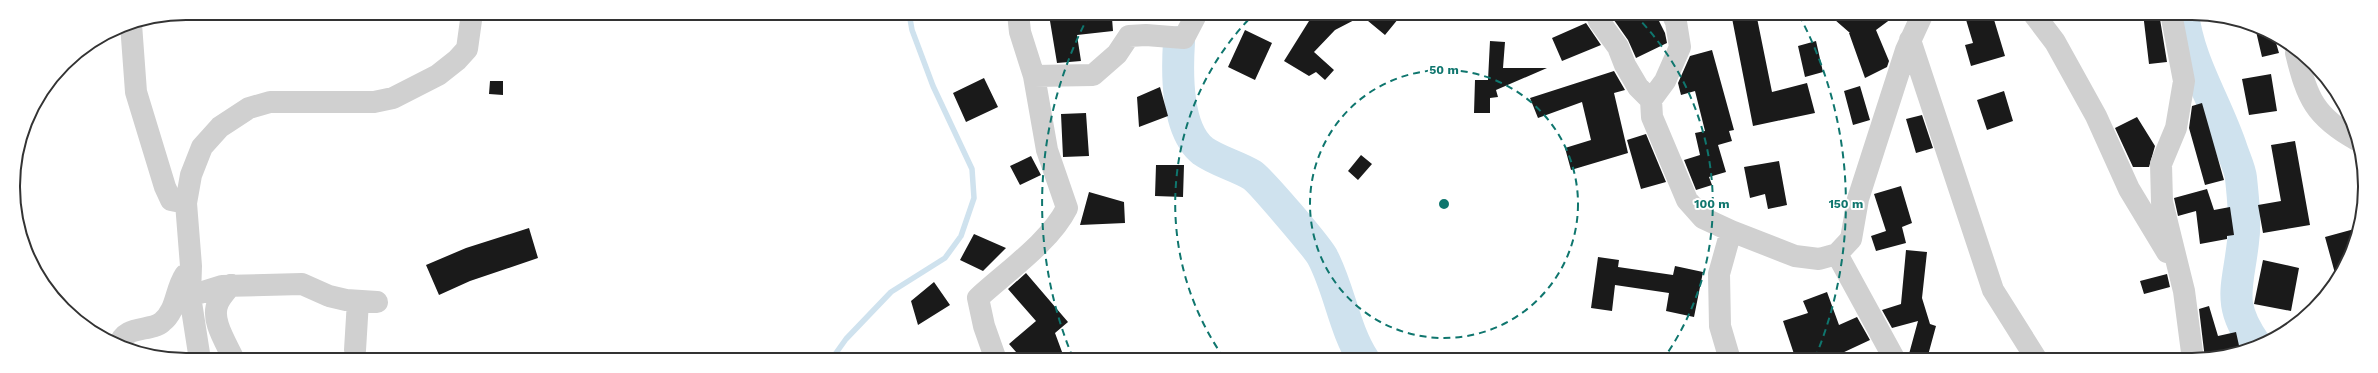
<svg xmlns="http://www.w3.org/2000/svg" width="2378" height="373" viewBox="0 0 2378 373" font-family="'Work Sans',sans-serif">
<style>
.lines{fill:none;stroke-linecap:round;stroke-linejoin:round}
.stream{stroke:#cfe2ee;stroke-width:5.5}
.river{stroke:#cfe2ee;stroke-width:32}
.building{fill:#1a1a1a}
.minor{stroke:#d0d0d0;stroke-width:22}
.ring{fill:none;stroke:#0f766e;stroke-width:2;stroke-dasharray:7 5}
.rim{fill:none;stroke:#333;stroke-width:2}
.centre{fill:#0f766e;stroke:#fff;stroke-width:2}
.ring-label{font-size:12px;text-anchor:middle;font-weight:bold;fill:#0f766e;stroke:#fff;stroke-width:4;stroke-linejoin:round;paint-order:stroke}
</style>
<rect width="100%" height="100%" fill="#fff"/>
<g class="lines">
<!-- stream -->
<path class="stream" d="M831,360L846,339L891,292L945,258L961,236L974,198L972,169L933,86L912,30L909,13"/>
<!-- river -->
<path class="river" d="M2183,13C2188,61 2217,104 2232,150C2235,159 2240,169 2241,178C2243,198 2246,222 2243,242C2238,288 2226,303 2256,345
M1179,42C1177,73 1176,130 1203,151C1217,161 1237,166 1252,175C1260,180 1319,249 1323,258C1340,291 1344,329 1364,360"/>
</g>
<!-- building -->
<path class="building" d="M1063,13H1073L1074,18H1112L1113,31L1077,35L1081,61L1057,63L1049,15Z
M1314,13H1403L1385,35L1362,16L1335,30L1314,52L1334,70L1325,80L1316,72L1309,76L1284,61Z
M1609,13H1655L1665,33L1667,43L1636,58L1628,40Z
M1731,13H1756L1772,92L1807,83L1815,113L1753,126Z
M1827,13H1899L1876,30L1889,61L1887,67L1865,78L1849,33H1850Z
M1964,13H1992L2005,56L1971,66L1965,45L1973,43Z
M2143,13H2159L2167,62L2149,64Z
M1586,23L1601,45L1562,61L1552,38Z
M2255,27L2268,31L2274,36L2279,53L2262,57Z
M1245,30L1272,43L1255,80L1228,67Z
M1490,41L1505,42L1503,68H1547L1496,90L1498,97L1490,98V113H1474L1475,80H1488Z
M1816,41L1823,72L1805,77L1798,46Z
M1712,50L1734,130L1729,131L1732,141L1718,145L1726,172L1709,177L1712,185L1696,190L1684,160L1700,155L1695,133L1705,131L1695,91L1681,95L1678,83L1690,56Z
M1614,71L1625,90L1614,93L1628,153L1571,170L1565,148L1591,140L1582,102L1538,118L1530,98Z
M2271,74L2277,111L2249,115L2242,79Z
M984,78L998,107L966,122L953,93Z
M490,81H503V95L489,94Z
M1860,86L1870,120L1853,125L1844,91Z
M1160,87L1168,116L1139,127L1137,97Z
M2004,91L2013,121L1987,130L1977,100Z
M2202,103L2224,180L2205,185L2189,128L2192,106Z
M1086,113L1089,156L1063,157L1061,114Z
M1922,115L1933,148L1916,153L1906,119Z
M2137,117L2155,146L2149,167H2133L2115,128Z
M1646,134L1666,182L1641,189L1627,140Z
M2295,141L2310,225L2263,233L2258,205L2281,201L2271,145Z
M1361,155L1372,164L1358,180L1348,171Z
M1031,156L1041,175L1020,185L1010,166Z
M1779,161L1787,205L1768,209L1765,194L1750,198L1744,167Z
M1156,165H1184L1183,197L1155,196Z
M1901,186L1912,223L1902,227L1906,243L1876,251L1871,236L1886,231L1874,194Z
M2207,189L2214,210L2230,207L2234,235L2227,236V239L2200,244L2196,211L2178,216L2174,198Z
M1089,192L1124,202L1125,223L1080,225Z
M529,228L538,258L470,281L439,295L426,265L466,248Z
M2358,228L2352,253L2336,277L2325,237Z
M974,234L1006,248L983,271L960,260Z
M1906,250L1927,252L1922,298L1930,324L1936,326L1927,359L1909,354L1918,321L1892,328L1882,310L1901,304Z
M1598,257L1619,260L1618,267L1673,275L1675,266L1703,272L1694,317L1666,311L1669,293L1615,285L1612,311L1591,308Z
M2263,260L2299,268L2291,311L2254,304Z
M1026,273L1068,322L1055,333L1065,360H1023L1009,344L1036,321L1008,289Z
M2167,274L2170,287L2144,294L2140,281Z
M934,282L950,305L918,325L911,301Z
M1827,292L1839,325L1857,317L1870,340L1840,354L1842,360H1796L1783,321L1808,313L1803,301Z
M2209,306L2218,336L2236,332L2240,350L2205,359L2199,309Z"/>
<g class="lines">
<!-- minor -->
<path class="minor" d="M1596,13L1599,21L1618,47L1625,65L1638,87L1651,100
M1672,13L1676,22L1680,47L1665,81L1651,100L1652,117L1687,200L1703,218L1731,231L1795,256L1819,259L1837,254L1851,239L1858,199L1906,50L1923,13
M2033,13L2055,42L2096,116L2129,189L2167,252
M2171,13L2184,81L2176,128L2161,164L2162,202L2184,291L2193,360
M131,24L136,92L165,187L171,200L186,203
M1910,40L1993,290L2037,360
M2296,53C2307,98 2315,117 2357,140
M1034,76L1093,75L1117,54L1129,36L1146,35L1184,38L1197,13
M1837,254L1895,360
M231,285C227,290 221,296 218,303C210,320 227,344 234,360
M190,296L222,286L302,284L329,296L346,300L377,302
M120,345C123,325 151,332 162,322C177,310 175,290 185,275
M355,350L358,301
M200,360L190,296L191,266L186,203L191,175L202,147L220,127L249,108L270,102H374L393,98L438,75L457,60L467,49L472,13
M996,360L984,326L978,298C1006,272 1050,242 1067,208L1047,150L1034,76L1020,32L1018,13
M1730,360L1720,326L1719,274L1731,231"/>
</g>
<!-- distance rings -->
<g class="ring">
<circle cx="1444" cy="204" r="134"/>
<path d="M1224 358A268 268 0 0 1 1254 14M1634 14A268 268 0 0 1 1664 358"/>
<path d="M1073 358A402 402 0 0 1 1089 15M1799 15A402 402 0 0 1 1815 358"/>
</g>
<!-- crop -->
<path d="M0 0H2378V373H0ZM186 20H2192A166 166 0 0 1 2358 186V187A166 166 0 0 1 2192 353H186A166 166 0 0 1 20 187V186A166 166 0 0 1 186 20Z" fill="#fff" fill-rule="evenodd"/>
<path class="rim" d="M186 20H2192A166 166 0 0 1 2358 186V187A166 166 0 0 1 2192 353H186A166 166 0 0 1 20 187V186A166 166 0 0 1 186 20Z"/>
<circle cx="1444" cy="204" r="6" class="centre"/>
<g class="ring-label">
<text x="1444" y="74">50 m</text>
<text x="1712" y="208">100 m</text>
<text x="1846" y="208">150 m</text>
</g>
</svg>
